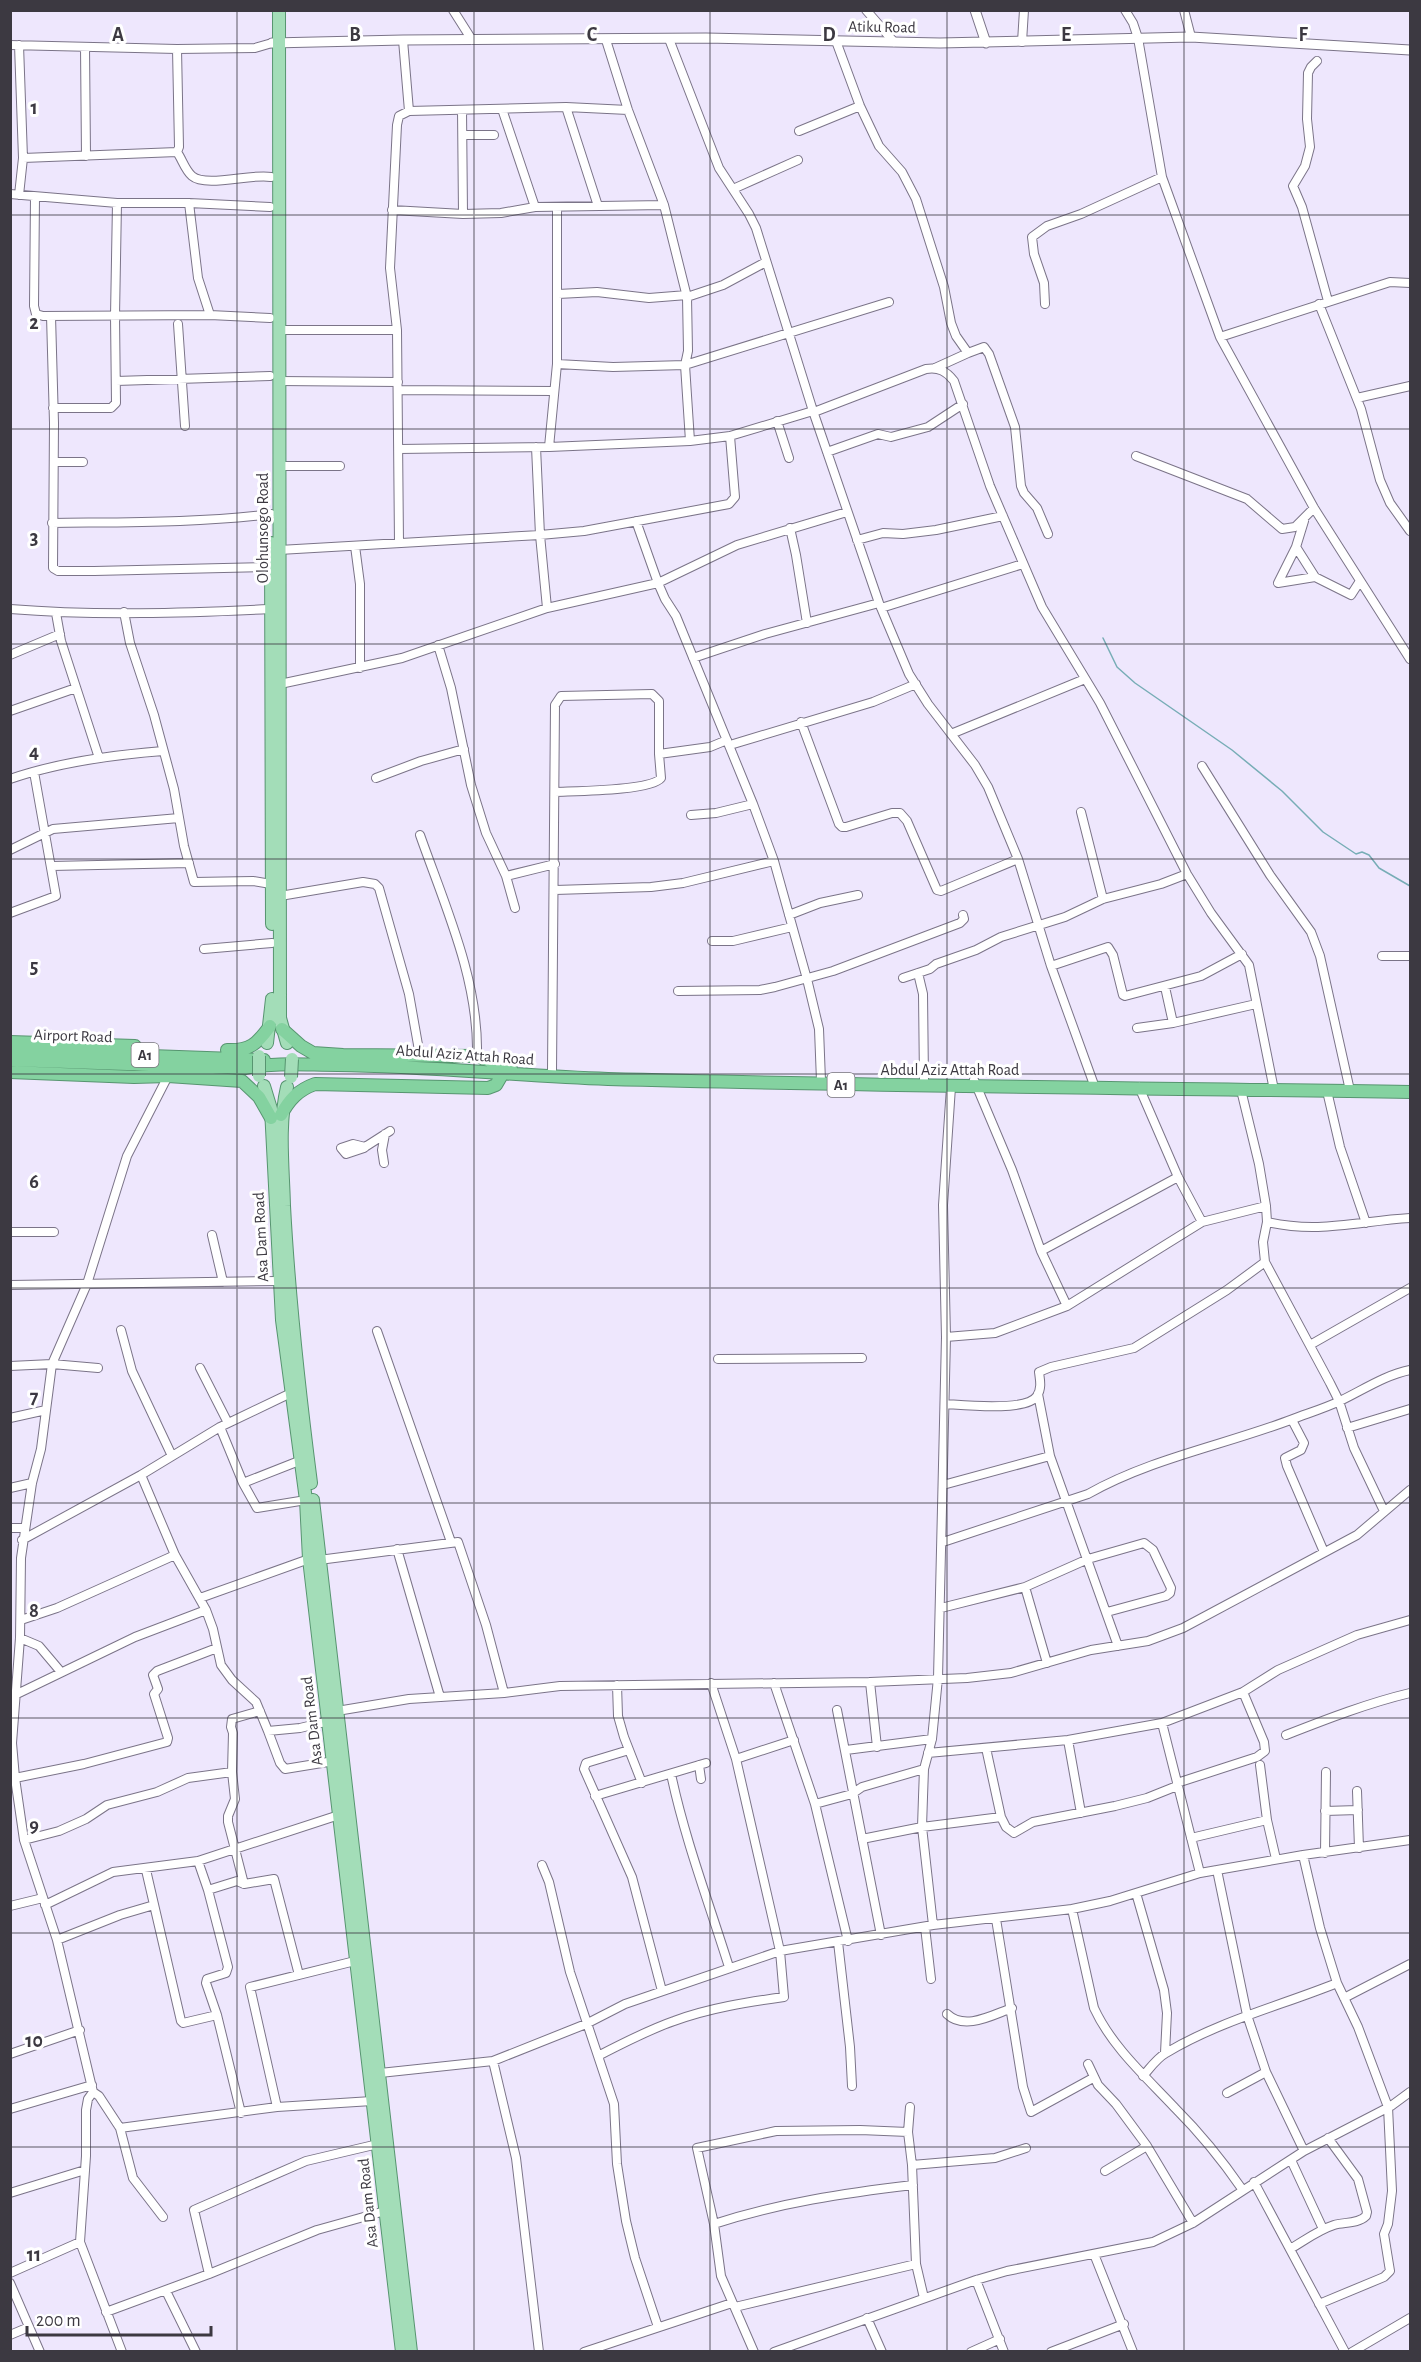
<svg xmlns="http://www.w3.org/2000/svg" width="1421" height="2362" viewBox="0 0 1421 2362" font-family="'Alegreya Sans',sans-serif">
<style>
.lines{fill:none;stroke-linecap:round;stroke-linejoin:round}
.stream{stroke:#77adb6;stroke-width:1.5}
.minor-casing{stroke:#7b7488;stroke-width:10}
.tertiary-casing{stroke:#7b7488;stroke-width:11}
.primary-casing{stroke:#579570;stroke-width:14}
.trunk-casing{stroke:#579570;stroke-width:14}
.minor{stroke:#fff;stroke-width:8}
.tertiary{stroke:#fff;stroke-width:9}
.primary{stroke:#a3ddb8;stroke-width:12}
.trunk{stroke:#84d2a0;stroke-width:12}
.primary-bridge-casing{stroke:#579570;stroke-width:14;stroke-linecap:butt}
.primary-bridge{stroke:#a3ddb8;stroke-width:12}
.grid{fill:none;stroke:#3c3941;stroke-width:1.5;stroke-opacity:0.55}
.labels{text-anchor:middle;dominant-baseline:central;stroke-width:6;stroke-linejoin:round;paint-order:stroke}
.shield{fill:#fff;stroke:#76747a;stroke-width:1.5}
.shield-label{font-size:15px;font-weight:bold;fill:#3c3941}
.street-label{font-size:16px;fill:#3c3941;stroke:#fff}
.grid-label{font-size:20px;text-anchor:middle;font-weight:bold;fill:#3c3941;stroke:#fff;stroke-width:6;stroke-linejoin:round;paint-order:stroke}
</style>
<rect width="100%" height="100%" fill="#eee7fd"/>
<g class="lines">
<!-- stream -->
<path class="stream" d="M1103,638L1117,667L1135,683L1232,750L1282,791L1323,832L1356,854L1362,852L1369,855L1379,868L1410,886"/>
<!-- minor casing -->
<g class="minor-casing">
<path id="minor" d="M453,10L472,40
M866,10L894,42
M1125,10L1133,23L1138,38L1162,177L1220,337L1314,508L1410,659
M1184,10L1191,37
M669,39L719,168L749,214L756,228L813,411L879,603L909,674L928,704L975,765L988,787L1018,859L1051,966L1093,1082
M606,40L628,110L664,205L687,297L688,351L685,365L690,441
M836,41L860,106L879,146L902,172L916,199L944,287L951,323L956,336L968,353L984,347L989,354L1015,427L1021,486L1024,493L1037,508L1048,534
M1022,42L1024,10
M10,45L177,49L255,48L272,43
M19,45L23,158L19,195
M85,47L86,156
M177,49L179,147L177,152C182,159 185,170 192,176C206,188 252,173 271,177
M1317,61L1311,67L1308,73L1307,119L1310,147L1305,166L1293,186L1302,207L1328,301
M566,107L598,206
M502,109L535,207
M462,110L463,214
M409,111L566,107L628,110
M799,131L860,106
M463,135H494
M23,158L177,152
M733,189L798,160
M10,194L117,203H189L270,207
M35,197L34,306L36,314L43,316L210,315L270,318
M189,203L198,278L210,315
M392,210L463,214L501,213L535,207L664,205
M558,294L597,292L649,298L687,295
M687,297L723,285L766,262
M1045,304L1044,283L1034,254L1032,237L1047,226L1081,214L1162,177
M1319,304L1361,409L1380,480L1390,503L1410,531
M51,316L54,423L53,568L58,571H94L270,567
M178,324L185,426
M279,330H397
M1220,337L1390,282L1410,283
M557,364L613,367L685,365L889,302
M935,368L968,353
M116,381L270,376
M279,381L398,382
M398,390L554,391
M1357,398L1410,386
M53,408H111L116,403L115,316L117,203
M814,412L926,369C939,367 946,371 954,381L990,486L1042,607L1100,703L1187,874L1211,913L1249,965L1273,1085
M777,421L789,458
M536,447L540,535L547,608
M549,447L557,364V207
M399,449L549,447L690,441L730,436L813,411
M827,452L878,434L891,437L928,427L963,404
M1136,456L1247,499L1282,529L1295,527L1314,508
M54,462H83
M279,466H340
M636,521L658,583L737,545L847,512
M1304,521L1296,547L1315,577L1351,595L1360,581
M52,523C125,522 198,523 271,514
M790,528L796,555L807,623
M857,540L883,533L903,534L936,530L1003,516
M399,543L397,330L390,268L397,125L399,116L409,111L403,40
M355,546L360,584V668
M1296,547L1278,583L1315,577
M279,550L540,535L584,531L729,504L735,497L730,436
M881,608L1023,564
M10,609C97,616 184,613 270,609
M124,612L130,643L154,715L174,789L184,846L194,882L253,881L271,884
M56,613L61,641L99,758
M438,645L451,688L471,785L486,833L506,876L515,908
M10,655L60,634
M693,658L765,634L879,603
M280,684L402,658L547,608L658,583L665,599L676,616L753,804L774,861L807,979L819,1029L821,1081
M10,711L76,688
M801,722L839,824L842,827H846L892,813H900L907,821L937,890L941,891L1018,859
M951,734L1085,679
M730,745L873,702L916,684
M1202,766L1270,875L1311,932L1320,956L1349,1086
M376,778L421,761L464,749
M10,779C59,762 112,755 163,751
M555,792C574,791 651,791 661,778L659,754
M1081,812L1103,899
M691,815L716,813L753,804
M420,835C445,906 479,980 477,1056
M10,850L53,829L179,818
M52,866L189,863
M506,876L555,864
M555,890L651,887L683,883L774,861
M280,896L363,882L375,884L379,888L409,994L420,1056
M10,913L56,896L34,772
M789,915L820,903L858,895
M712,941H733L792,927
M204,949L272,943
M1382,956H1410
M1051,966L1108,947L1113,955L1123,995L1125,996L1201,976L1242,954
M918,973L923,994L924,1080
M903,978L930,969L936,964L976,950L1001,937L1065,917L1103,899L1161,884L1187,874
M1165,987L1173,1023
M678,991L760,990L775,987L833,971L960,923L964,919L963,915
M1137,1028L1173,1023L1256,1004
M552,1071L555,705L561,696L652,694L659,701V754L710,747L727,740
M974,1080L1012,1170L1041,1251L1067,1306
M1139,1087L1178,1177L1202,1222
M1241,1090L1259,1164L1266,1206L1267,1222L1263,1242L1265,1262L1330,1383L1339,1401L1354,1448L1384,1511
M1327,1091L1340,1147L1366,1223
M365,1147L353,1144L341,1148L346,1154L364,1148L365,1147L390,1131
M384,1163L382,1150L385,1134
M1267,1222C1320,1234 1358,1221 1410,1218
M10,1232H54
M212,1235L223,1282
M1041,1251L1178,1177
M10,1285L279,1281
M121,1330L132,1371L172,1456
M377,1331L451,1542
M946,1337L995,1333L1067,1306L1202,1222L1266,1206
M1310,1345L1410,1288
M718,1359L862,1358
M10,1366L52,1364L98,1368
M200,1368L228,1423
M1038,1394L1050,1456L1118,1646
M945,1404C963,1405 1027,1412 1037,1396C1042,1388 1040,1380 1039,1372L1051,1367L1134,1348L1227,1290L1265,1262
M10,1418L46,1410
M1292,1420L1304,1443L1301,1450L1285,1458L1287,1466L1324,1552
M220,1427L243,1483L257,1508L306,1500
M1347,1428L1410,1409
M141,1475L175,1555L206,1610L213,1629L221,1665L232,1680L256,1702L268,1731L300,1728L329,1721
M243,1483L299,1461
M943,1485L1050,1456
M10,1488L32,1483
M10,1528H24
M22,1540L141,1475L220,1427L291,1393
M943,1542L1088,1494C1152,1458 1225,1445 1293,1419C1309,1413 1325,1408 1340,1401C1363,1390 1385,1375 1410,1370
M397,1549L440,1697
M319,1560L458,1542L486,1625L504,1693
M1025,1587L1047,1663
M200,1598L309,1559
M941,1608L1025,1587L1088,1559L1144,1543L1153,1550L1171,1588L1170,1593L1166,1596L1107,1612
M21,1620L57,1608L175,1555
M20,1638L39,1646L61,1672
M870,1682L877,1747
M774,1683L815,1804L848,1941
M617,1685L618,1716L624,1737L642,1783
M17,1694L135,1637L206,1610
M837,1710L881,1935
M337,1711L409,1699L504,1693L560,1686L870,1682L967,1678L1011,1673L1091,1650L1148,1641L1183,1628L1357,1535L1410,1490
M1162,1723L1200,1873
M268,1731L280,1763L285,1769L334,1761
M1286,1735C1327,1719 1368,1703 1410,1693
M1068,1740L1081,1813
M986,1748L1001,1817L1006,1827L1014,1833L1033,1822L1115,1806L1147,1798L1177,1786
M629,1750L586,1763L584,1769L632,1877L662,1991
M846,1750L932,1739
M928,1753L1068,1740L1162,1723L1243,1692L1278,1670L1357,1635L1410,1620
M736,1759L794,1740
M699,1765L701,1779
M1260,1765L1267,1820
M671,1774C685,1840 709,1903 729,1967
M15,1778L84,1764L167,1742L168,1738L154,1694L158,1689L153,1675L157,1671L217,1648
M1177,1783L1257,1757L1265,1751L1264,1742L1243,1692
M1357,1791L1359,1848
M595,1796L706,1763
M815,1804L852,1794L862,1787L924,1769
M1325,1811L1358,1810
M1191,1838L1267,1820L1276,1859
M862,1839L922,1827L1001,1817
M24,1840L59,1831L86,1819L107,1805L157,1792L188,1778L232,1772
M1325,1853L1326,1772
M1303,1855L1320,1928L1337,1983L1358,2027L1388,2107L1392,2191L1388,2224L1384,2234L1390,2271L1384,2277L1319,2304
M198,1861L208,1890L228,1967L226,1973L207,1979L206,1983L217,2015L241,2113
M542,1865L549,1882L570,1972L614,2104L617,2164L626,2221L635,2258L658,2327
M146,1870L181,2021L183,2023L217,2015
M1217,1870L1247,2015L1266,2072L1304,2151
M244,1884L228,1822V1816L235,1799L232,1772L233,1733L231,1727L232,1719L260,1711
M208,1890L237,1881L244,1884L274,1879L299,1975
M1136,1893L1164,1990L1167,2013L1165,2053
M45,1905L113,1872L198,1861L339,1815
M10,1906L43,1898
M1072,1909L1094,2008C1112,2047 1146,2077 1175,2108C1200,2133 1222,2160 1242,2189
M996,1919L1023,2087L1031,2112L1093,2078
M933,1925L922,1827L923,1797L924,1769L932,1739L938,1678L946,1337L943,1205L951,1087
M925,1927L931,1979
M57,1940L120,1915L154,1905
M838,1942L850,2047L852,2086
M1344,1998L1410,1964
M947,2014C965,2031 992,2015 1012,2008
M10,2054L80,2030
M598,2056C623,2043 648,2030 674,2021C709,2008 748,2002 784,1997L780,1951L736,1759L711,1683
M493,2061L516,2158L539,2352
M1088,2064L1098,2085L1116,2104L1147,2146L1193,2223
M380,2073L493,2061L586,2024L625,2004L780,1951L933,1925L1072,1909L1110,1901L1200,1873L1303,1855L1410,1840
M1143,2076C1150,2068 1157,2058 1166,2053C1219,2021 1280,2006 1337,1983
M93,2092L99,2096L120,2128L277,2107L372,2101
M1227,2093L1266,2072
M277,2107L250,1987L355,1961
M910,2107L908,2132L912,2165
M10,2109L92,2085
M120,2128L133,2178L163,2217
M1291,2160L1323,2229
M1105,2171L1147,2146
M1254,2182L1345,2352
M10,2193L85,2170
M714,2224C778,2203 845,2193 913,2185
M1290,2249C1304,2241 1318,2230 1334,2225C1344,2222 1358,2224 1366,2216L1367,2212L1358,2179L1328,2138
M1094,2254L1133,2352
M10,2273L80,2242
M209,2274L194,2210L306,2161L378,2144
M976,2280L1004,2352
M10,2283L40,2352
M166,2291L196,2352
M924,2298L916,2264L912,2165L995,2158L1026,2148
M735,2307L916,2264
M106,2312L209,2274L317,2230L385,2211
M867,2318L882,2352
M10,2335L29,2327
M122,2352L80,2242L86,2156V2110L88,2099L93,2092L57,1940L24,1840L15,1778L12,1743L20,1638L21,1558L32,1483L41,1449L52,1364L87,1284L127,1156L168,1076
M584,2352L732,2303
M754,2352L721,2276L714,2224L697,2148L776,2131L860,2130L908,2132
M774,2352L976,2280L1007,2271L1153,2242L1193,2223L1304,2151L1391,2106L1410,2092
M971,2352L1000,2339
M1051,2352L1124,2324
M1352,2352L1410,2318"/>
</g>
<!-- tertiary casing -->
<g class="tertiary-casing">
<path id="tertiary" d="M975,10L986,43
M272,43L403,40L706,38L940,43L1191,37L1410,50"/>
</g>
<!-- primary casing -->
<g class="primary-casing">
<path id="primary" d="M279,10L280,1018L287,1043
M271,543L272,924
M267,1043L272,999
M264,1086L271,1109L282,1320L306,1500L309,1559L402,2352
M287,1087C278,1126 283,1166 284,1206C289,1299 299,1390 311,1483
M313,1500L411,2352"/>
</g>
<!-- trunk casing -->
<g class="trunk-casing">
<path id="trunk" d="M282,1029L301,1046L313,1053L343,1055L477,1056L511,1069
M10,1042L135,1046
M227,1050C250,1051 257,1044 270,1026
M10,1051L264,1060
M10,1060L245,1068C277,1062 306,1065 338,1065C428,1066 518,1076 608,1079C875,1086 1143,1088 1410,1092
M10,1072L134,1077L168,1076L242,1081L259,1097L271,1118
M281,1115C289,1100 298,1090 315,1084L488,1088L496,1085L503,1073"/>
</g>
<!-- minor -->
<use href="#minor" class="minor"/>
<!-- tertiary -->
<use href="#tertiary" class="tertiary"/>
<!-- primary -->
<use href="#primary" class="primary"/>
<!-- trunk -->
<use href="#trunk" class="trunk"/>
<!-- primary-bridge casing -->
<g class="primary-bridge-casing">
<path id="primary-bridge" d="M259,1056V1076
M291,1077L292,1059"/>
</g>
<!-- primary-bridge -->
<use href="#primary-bridge" class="primary-bridge"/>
</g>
<!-- grid -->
<path class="grid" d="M237,10V2352M474,10V2352M710,10V2352M947,10V2352M1184,10V2352M10,215H1410M10,429H1410M10,644H1410M10,859H1410M10,1074H1410M10,1288H1410M10,1503H1410M10,1718H1410M10,1933H1410M10,2147H1410"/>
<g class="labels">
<!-- shield labels -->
<g class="shield">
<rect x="131.5" y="1043" width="27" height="24" rx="4.5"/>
<rect x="827.5" y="1073" width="27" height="24" rx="4.5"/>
</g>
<g class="shield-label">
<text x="145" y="1055">A1</text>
<text x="841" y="1085">A1</text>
</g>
<!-- street labels -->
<g class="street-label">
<text transform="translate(882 27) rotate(1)">Atiku Road</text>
<text transform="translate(263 528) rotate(-90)">Olohunsogo Road</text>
<text transform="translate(73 1036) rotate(2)">Airport Road</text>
<text transform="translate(465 1055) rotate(4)">Abdul Aziz Attah Road</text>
<text x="950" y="1070">Abdul Aziz Attah Road</text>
<text transform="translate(261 1237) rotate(-93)">Asa Dam Road</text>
<text transform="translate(312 1721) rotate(-97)">Asa Dam Road</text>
<text transform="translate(368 2203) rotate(-96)">Asa Dam Road</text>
</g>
</g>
<g class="grid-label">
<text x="118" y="41">A</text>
<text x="355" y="41">B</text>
<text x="592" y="41">C</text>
<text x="829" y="41">D</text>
<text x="1066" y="41">E</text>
<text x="1303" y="41">F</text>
<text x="34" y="114">1</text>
<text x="34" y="329">2</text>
<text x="34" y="544">3</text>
<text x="34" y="758">4</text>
<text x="34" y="973">5</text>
<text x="34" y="1188">6</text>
<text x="34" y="1403">7</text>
<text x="34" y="1617">8</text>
<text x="34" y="1832">9</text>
<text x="34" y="2047">10</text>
<text x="34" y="2261">11</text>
</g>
<!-- border -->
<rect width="1421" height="2362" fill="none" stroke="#3c3941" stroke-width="24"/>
<!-- scale -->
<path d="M27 2326v9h184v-9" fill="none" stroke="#3c3941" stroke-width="3"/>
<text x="36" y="2326" font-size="18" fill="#3c3941" stroke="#ffffff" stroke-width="4.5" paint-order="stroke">200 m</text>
</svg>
